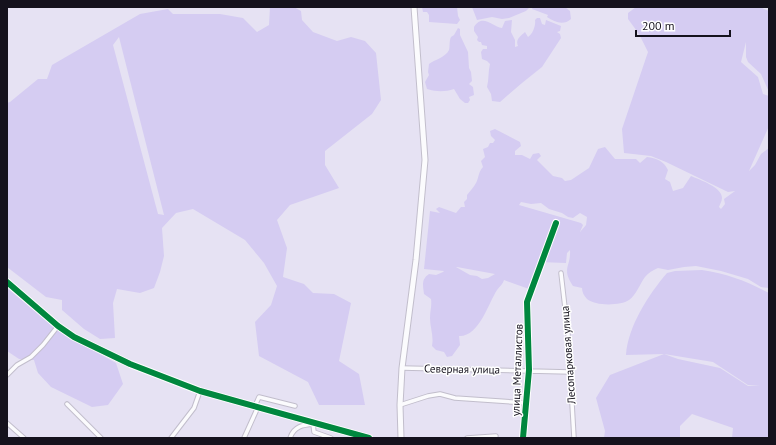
<svg xmlns="http://www.w3.org/2000/svg" width="776" height="445" viewBox="0 0 776 445" font-family="'PT Sans',sans-serif">
<style>
.green{fill:#d5ccf2;fill-rule:evenodd}
.lines{fill:none;stroke-linecap:round;stroke-linejoin:round}
.street-casing{stroke:#c2becc;stroke-width:5.5}
.secondary-casing{stroke:#c2becc;stroke-width:7}
.street{stroke:#fbfbfd;stroke-width:3.5}
.secondary{stroke:#fbfbfd;stroke-width:5}
.cycleway-casing{stroke:#fff;stroke-width:8}
.cycleway{stroke:#00873e;stroke-width:6}
.labels{text-anchor:middle;dominant-baseline:central;stroke-width:3;stroke-linejoin:round;paint-order:stroke}
.street-label{font-size:11px;fill:#15121d;stroke:#fff}
</style>
<rect width="100%" height="100%" fill="#e6e2f3"/>
<!-- green -->
<path class="green" d="M270,7H294L301,11L302,20L313,32L337,41L351,37L365,41L376,53L381,100L372,114L325,151V165L339,188L290,205L277,220L287,248L283,277L304,284L313,293L334,294L351,303L339,361L359,374L365,405H319L308,382L259,356L255,322L271,305L277,286L264,263L245,240L193,209L176,213L162,228L164,256L160,272L154,288L140,293L117,289L113,303L115,338L100,339L84,329L62,310V300L46,297L7,267V103L10,102L38,79H47L52,65L140,14L168,9L173,14H220L243,18L257,32L269,25ZM119,37L164,215L158,214L113,45Z
M422,7H457L458,16L460,20L457,24L429,22V15L427,12H423Z
M472,7H530L526,11L509,18L502,19L492,17L477,20Z
M533,7H565L570,11L571,19C563,26 555,22 547,17L548,15L532,9Z
M636,7H760L769,11V92L761,74L748,62L746,57V42L741,62L758,77L763,94L769,96V126L749,171L755,165L761,154L769,148V288L761,287L748,279L721,271L696,266L684,267L668,270L658,268C653,270 648,273 645,277C641,282 635,297 629,300C620,306 595,306 587,299C584,296 582,292 582,288L573,286C561,268 571,267 570,250L567,253L566,263L540,262L529,289L504,280C503,284 500,286 497,290C488,304 479,337 459,336L460,345L452,356L447,357L444,352L436,350L432,346C434,336 430,328 430,318C430,311 432,306 431,299L424,294C423,286 421,279 429,274L436,275L443,272L444,271L424,269L430,211L440,213L436,209L439,207L456,213L461,207H465L464,202L467,199V195C470,191 474,187 476,183C479,178 478,172 483,167L481,161L485,157L483,149L488,147L490,143H493L495,140L491,136L490,131L495,129L520,142L521,146L515,151V155H522L530,159L533,154L539,153L541,156L537,160L553,176L562,178L565,181L571,180L589,168L598,149L605,147L615,159H636L640,163L647,157C656,158 664,161 668,170L665,179L670,182L673,191L683,188L691,176C700,180 722,187 722,198C722,201 720,204 719,207L721,209L725,204L724,199L735,191L728,192L666,162L651,156L624,153L622,129L648,52L639,34L628,19V13ZM521,202L531,204L541,203L549,209L562,213L568,217L573,218L580,213L587,217L586,225L580,232L583,225L581,223L519,205ZM456,267H457L495,274L488,278L482,279L477,276L470,275Z
M537,18H540L542,24L545,25L546,20L561,26L560,31L557,32L560,34L561,38L542,67L522,83L500,102L492,101L491,94L487,87C489,79 488,72 490,64L487,61L482,59L481,52L483,49H487V46L482,45L481,42H479L477,40L478,37L474,31V27C483,13 492,27 502,28L505,21L512,20L511,32L515,40V47L518,46C515,39 521,36 525,32L528,37C533,34 536,25 535,20Z
M458,28L460,29V35L468,52L469,68L471,72L472,81L469,84L473,87L474,95L469,97L470,100L468,103H465L460,99L454,89C445,92 437,92 427,89L425,82L429,75L428,72L429,64C434,60 446,57 449,50C450,47 449,41 451,37L454,35Z
M702,270C728,274 746,281 769,293V438H732L733,428L692,414L680,426V438H604L605,431L596,398L610,375L664,354L626,355C628,326 649,294 667,273L675,271ZM664,354L713,362L748,385L760,386H748L720,368L678,359Z
M7,288L62,333L116,363L123,384L108,405L92,407L51,387L38,373L34,360L19,359L7,351Z"/>
<g class="lines">
<!-- street casing -->
<g class="street-casing">
<path id="street" d="M561,273L568,334L574,438
M402,368L570,372
M7,375L17,365L31,357L43,345L58,326
M67,404L101,438
M400,405L428,396L440,394L455,398L527,403
M255,406L259,397L295,406
M7,423L24,438
M313,424L314,432L331,438
M171,438L194,408L200,391
M244,438L258,407
M290,438C294,426 303,425 314,424
M467,438L496,436
M523,438L529,370L527,302L556,223"/>
</g>
<!-- secondary casing -->
<g class="secondary-casing">
<path id="secondary" d="M7,282L58,326L74,337L130,364L200,391L369,438
M401,438L400,405L402,368L416,260L425,160L414,7"/>
</g>
<!-- street -->
<use href="#street" class="street"/>
<!-- secondary -->
<use href="#secondary" class="secondary"/>
<!-- cycleway casing -->
<g class="cycleway-casing">
<path id="cycleway" d="M7,282L58,326L74,337L130,364L200,391L369,438
M523,438L529,370L527,302L556,223"/>
</g>
<!-- cycleway -->
<use href="#cycleway" class="cycleway"/>
</g>
<g class="labels">
<!-- street labels -->
<g class="street-label">
<text transform="translate(568 355) rotate(-94)">Лесопарковая улица</text>
<text transform="translate(462 369) rotate(1)">Северная улица</text>
<text transform="translate(517 370) rotate(-88)">улица Металлистов</text>
</g>
</g>
<!-- border -->
<rect width="776" height="445" fill="none" stroke="#15121d" stroke-width="16"/>
<!-- scale -->
<path d="M636 30v6h94v-6" fill="none" stroke="#15121d" stroke-width="2"/>
<text x="642" y="30" font-size="12" fill="#15121d" stroke="#ffffff" stroke-width="3" paint-order="stroke">200 m</text>
</svg>
